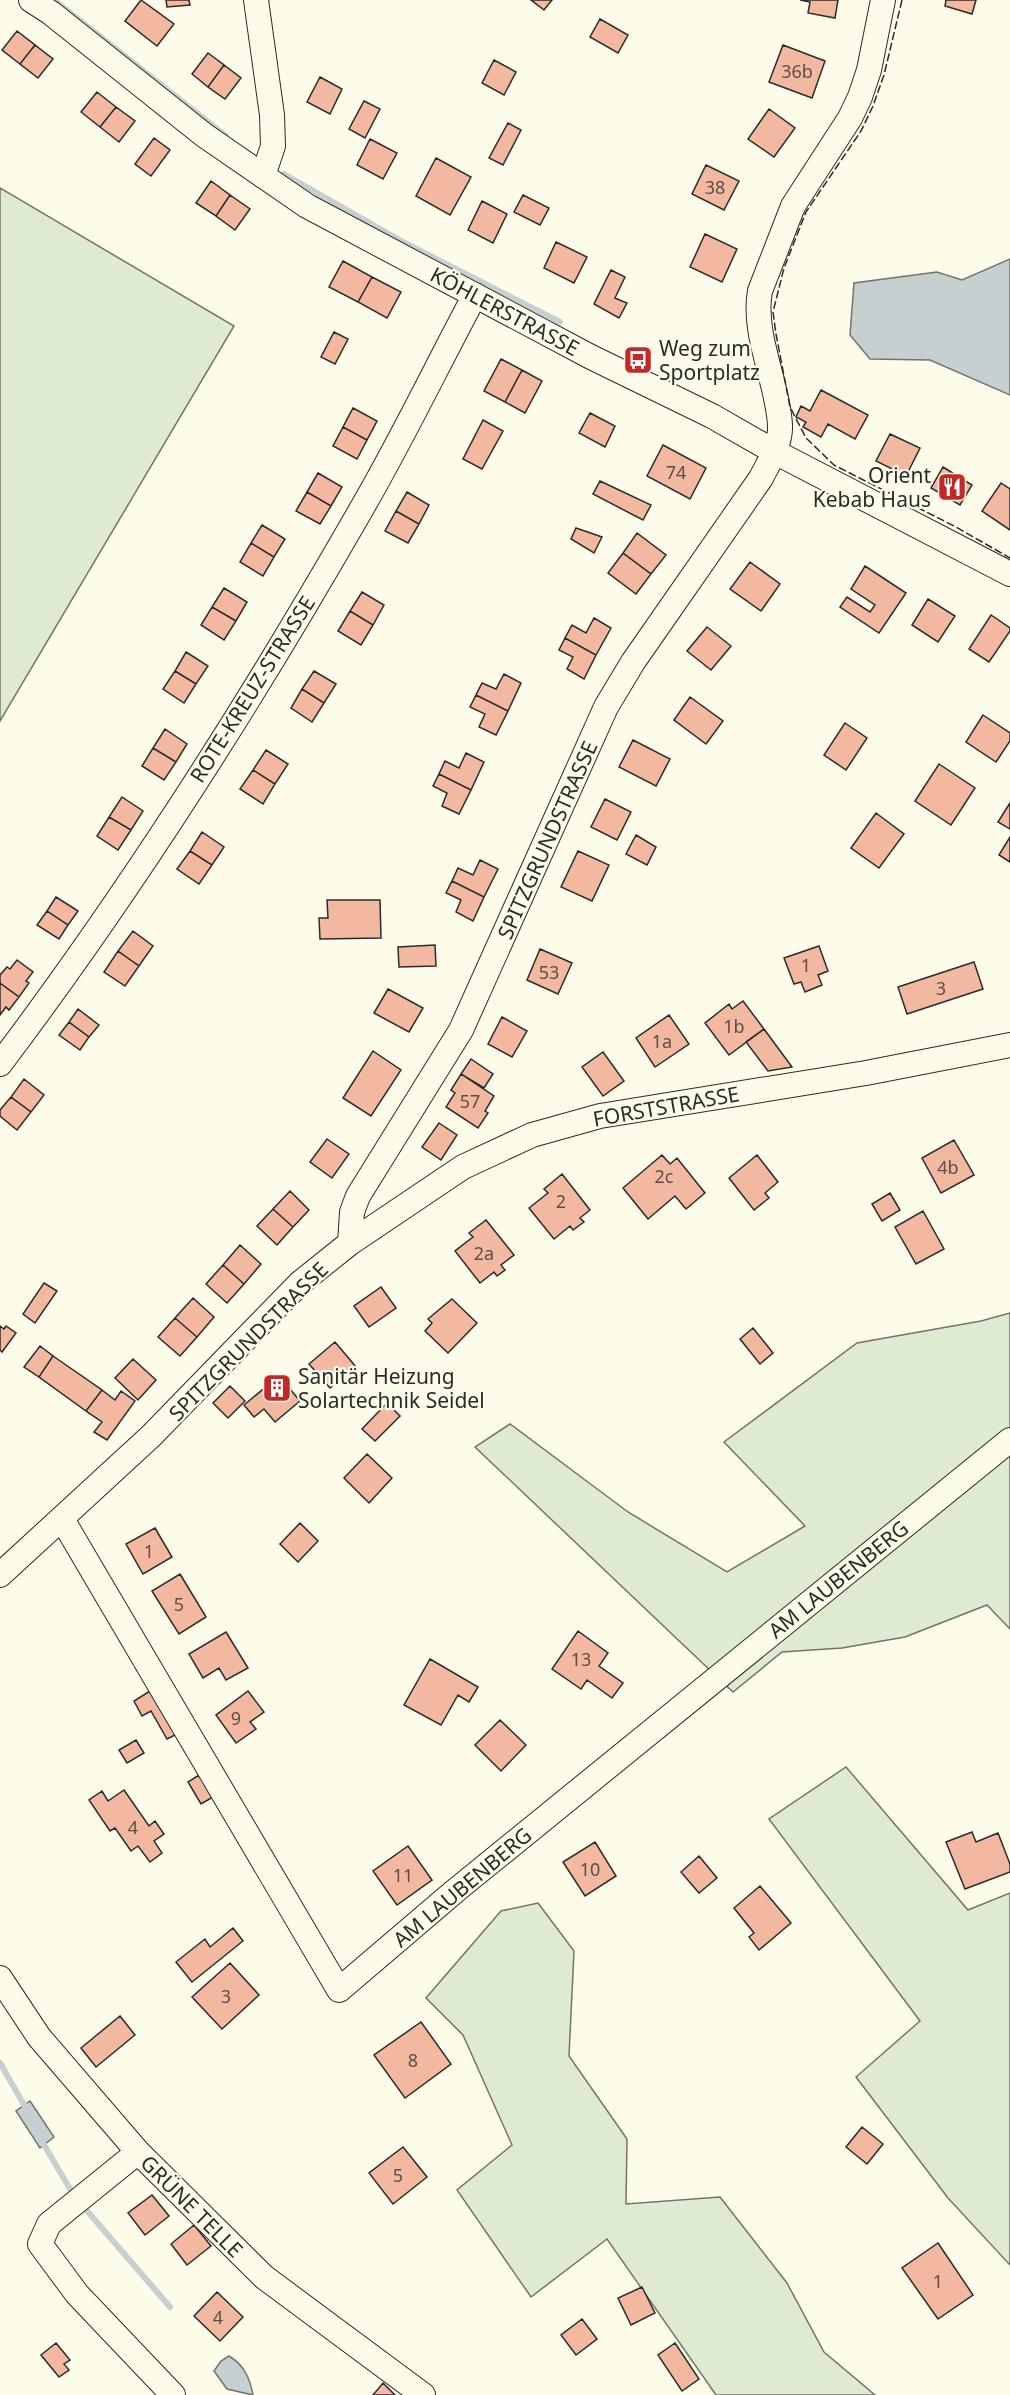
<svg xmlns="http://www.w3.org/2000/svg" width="1010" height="2395" viewBox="0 0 1010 2395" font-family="'Noto Sans',sans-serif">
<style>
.green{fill:#deebd1;stroke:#74746e;stroke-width:1.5}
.water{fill:#c7d0d0;stroke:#74746e;stroke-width:1.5}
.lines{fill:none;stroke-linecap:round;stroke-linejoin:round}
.stream{stroke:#c7d0d0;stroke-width:6}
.building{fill:#f2b8a0;stroke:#2b2b2b;stroke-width:1.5}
.minor-casing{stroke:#2b2b2b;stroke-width:26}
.minor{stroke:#fdfbea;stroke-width:24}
.fence{stroke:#2b2b2b;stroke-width:1.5;stroke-dasharray:8 3;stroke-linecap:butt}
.labels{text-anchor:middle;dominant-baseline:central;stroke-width:4.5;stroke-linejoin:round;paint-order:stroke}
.number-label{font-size:18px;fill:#5d4e48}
.street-label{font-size:21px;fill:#2b2b2b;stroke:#fdfbea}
.poi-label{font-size:21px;fill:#2b2b2b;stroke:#fdfbea;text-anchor:start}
</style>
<rect width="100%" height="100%" fill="#fdfbea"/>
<!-- green -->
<path class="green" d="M0,188L234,326L0,721Z
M1010,1313V1629L987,1605L905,1637L842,1648L782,1652L733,1692L475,1447L510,1424L628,1512L727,1572L805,1526L724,1442L857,1343L981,1321Z
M846,1767L968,1910L1010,1893V2265L948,2198L856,2077L920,2021L769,1819Z
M538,1903L574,1951L569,2056L627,2139L626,2204L720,2197L787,2283L824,2352L875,2395H716L607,2239L531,2297L457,2190L512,2145L463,2035L426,1998L501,1911Z"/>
<!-- water -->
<path class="water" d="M1010,259V395L930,360L870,359L850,335L854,283L937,272L962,280Z
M30,2101L54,2137L40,2148L16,2111Z
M229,2356C244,2365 250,2378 253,2395L227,2389L214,2371L221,2361Z"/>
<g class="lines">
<!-- stream -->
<path class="stream" d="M54,0L226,136
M284,174L403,242L560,322
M0,2063L27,2110
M40,2138L73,2194
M82,2205L170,2307"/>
</g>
<!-- building -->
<path class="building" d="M141,0L174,24L157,46L125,21Z
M166,0H189L190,5L167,7Z
M531,0H552L544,10Z
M800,0H838L835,18L808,13L810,2Z
M946,0H976L972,14L945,6Z
M600,19L628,35L618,53L590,37Z
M17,31L35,45L20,64L2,50Z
M35,45L53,59L38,78L20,64Z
M783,45L825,61L812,98L769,82Z
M208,53L224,65L208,87L192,74Z
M494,60L516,72L504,95L482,83Z
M224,65L241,78L225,99L208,87Z
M320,77L342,89L330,114L307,102Z
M97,92L116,107L100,127L81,112Z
M364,101L380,109L365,138L349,129Z
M116,107L135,121L119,142L100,127Z
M769,109L795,128L774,157L748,139Z
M508,123L521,130L503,165L489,158Z
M154,138L170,150L151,176L135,164Z
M370,139L397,153L383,179L357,165Z
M436,158L471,177L450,215L416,196Z
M706,165L739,181L724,210L692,194Z
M211,181L230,195L216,216L196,203Z
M230,195L250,209L235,230L216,216Z
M523,195L549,208L540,225L514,212Z
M482,201L507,214L493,243L468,230Z
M705,234L737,249L722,282L690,267Z
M556,242L587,257L574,283L544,268Z
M343,261L372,277L358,302L329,287Z
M611,270L625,277L615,298L627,303L619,318L594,304Z
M372,277L401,292L387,318L358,302Z
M334,332L348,339L335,364L321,357Z
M501,359L522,370L505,402L484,391Z
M522,370L542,381L525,413L505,402Z
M821,390L868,415L855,439L828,424L821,437L803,427L806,422L796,417L801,406L810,411Z
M353,408L377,421L367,440L343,427Z
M590,413L615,426L605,447L579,433Z
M483,420L503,431L482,469L463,459Z
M343,427L367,440L357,459L333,446Z
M890,434L920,448L906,476L876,461Z
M663,445L706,468L690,499L647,476Z
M943,467L972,485L960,505L931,488Z
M318,473L342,487L331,506L307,492Z
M600,481L651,505L643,520L593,494Z
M1001,483L1010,489V530L982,511Z
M307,492L331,506L320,524L296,511Z
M407,492L429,505L419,524L396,511Z
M396,511L419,524L408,543L385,531Z
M262,525L285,539L274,557L251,543Z
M576,528L602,537L594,553L571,539Z
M637,533L666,555L651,574L623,553Z
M251,543L274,557L263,576L240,562Z
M623,553L651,574L636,594L608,573Z
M750,562L780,584L761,611L730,589Z
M865,566L906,593L879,633L840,607L847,597L870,612L875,605L851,589Z
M224,588L247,602L236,621L212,607Z
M362,592L384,605L373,625L350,611Z
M928,599L955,616L938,642L912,625Z
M212,607L236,621L224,640L201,625Z
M350,611L373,625L361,645L338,631Z
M991,615L1010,628V631L989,662L969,649Z
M594,618L611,628L596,655L565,638L572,625L586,633Z
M707,627L731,646L711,670L687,651Z
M565,638L596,655L584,679L567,669L573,657L559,650Z
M186,652L208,666L196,684L175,671Z
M175,671L196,684L184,703L163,689Z
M314,671L336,684L324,703L302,689Z
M504,674L521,683L508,711L476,695L482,683L496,689Z
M302,689L324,703L312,722L291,708Z
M476,695L508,711L496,735L479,727L485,714L470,707Z
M690,697L723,721L706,744L674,720Z
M983,715L1010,733V741L996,762L966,742Z
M845,723L867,738L846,770L824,755Z
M165,729L187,744L176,762L153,748Z
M633,740L670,759L656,786L619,767Z
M153,748L176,762L164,780L142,766Z
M266,750L288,764L275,784L253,770Z
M466,753L484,762L471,790L439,774L445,761L459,768Z
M939,764L975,788L951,825L915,801Z
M253,770L275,784L263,804L240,789Z
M439,774L471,790L459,814L442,806L447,793L433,786Z
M122,797L143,811L131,830L109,817Z
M605,799L631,812L617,840L591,827Z
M1010,803V829L998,822Z
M876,813L904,834L879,868L851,848Z
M109,817L131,830L118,850L97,836Z
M202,832L224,847L212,865L190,851Z
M636,835L656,847L647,865L626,854Z
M1010,837V862L999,855Z
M190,851L212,865L199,884L177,869Z
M578,851L609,865L592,901L561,887Z
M480,860L498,869L484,897L452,881L458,868L473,875Z
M452,881L484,897L473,921L456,912L461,900L446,893Z
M56,897L78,911L68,925L47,911Z
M327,900H380L381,938L320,939L319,918H328Z
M47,911L68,925L59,939L37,925Z
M133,931L153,946L139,966L118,951Z
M435,945L436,966L399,967L398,947Z
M819,946L828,971L818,975L822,985L805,992L801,982L794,984L784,958Z
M540,949L572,963L558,994L527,980Z
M118,951L139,966L125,986L104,972Z
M17,960L33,972L26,981L29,983L19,997L0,983V975L7,967L10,969Z
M974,962L983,989L907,1014L898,987Z
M0,983L19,997L9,1010L6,1007L0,1015Z
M388,989L423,1008L409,1032L374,1013Z
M743,1001L764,1029L729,1055L705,1023L729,1004L732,1009Z
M78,1009L99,1025L89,1037L69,1022Z
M669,1015L689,1044L655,1067L636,1038Z
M502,1017L527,1031L512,1057L488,1044Z
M69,1022L89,1037L80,1050L59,1035Z
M764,1029L792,1067L768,1071L746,1042Z
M373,1051L401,1070L371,1116L343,1098Z
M603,1052L624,1081L603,1096L582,1067Z
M471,1059L493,1074L484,1088L461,1074Z
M461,1074L494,1096L485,1111L488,1113L478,1128L446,1107L455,1093L451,1090Z
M24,1079L44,1095L31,1112L11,1097Z
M11,1097L31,1112L17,1130L0,1116V1110Z
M439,1123L457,1135L441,1160L422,1147Z
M327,1139L349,1154L332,1178L310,1162Z
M954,1140L974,1175L941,1193L922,1158Z
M662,1155L670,1164L677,1158L705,1193L686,1209L675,1196L648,1219L623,1188Z
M757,1155L778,1182L765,1193L769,1198L754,1210L729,1178Z
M562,1174L590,1210L580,1218L584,1222L573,1230L570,1226L554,1239L529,1208L548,1193L544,1189Z
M290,1191L309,1210L293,1227L273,1209Z
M890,1193L900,1210L882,1221L872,1204Z
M273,1209L293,1227L277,1245L257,1226Z
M923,1211L944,1249L916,1264L895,1227Z
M486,1220L514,1255L501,1265L505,1270L497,1276L494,1272L480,1283L455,1251L473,1237L469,1233Z
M240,1245L261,1264L244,1284L223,1265Z
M223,1265L244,1284L227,1303L206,1284Z
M44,1283L57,1291L35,1323L23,1314Z
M381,1287L396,1308L369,1327L354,1306Z
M193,1298L214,1317L197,1337L175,1318Z
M452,1299L477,1323L448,1353L425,1331L432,1323L428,1319Z
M175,1318L197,1337L180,1356L158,1337Z
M0,1326L4,1329L6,1326L16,1333L2,1352L0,1350Z
M753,1328L773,1353L760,1364L740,1339Z
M335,1342L356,1367L330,1388L309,1364Z
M40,1346L53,1356L39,1377L24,1367Z
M53,1356L102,1390L86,1411L39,1377Z
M133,1359L156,1380L138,1400L115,1378Z
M279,1376L300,1401L275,1422L264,1409L254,1417L244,1405Z
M230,1386L245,1401L228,1418L213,1403Z
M102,1390L115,1400L121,1391L135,1401L107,1440L94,1432L102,1422L86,1411Z
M387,1403L400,1416L375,1441L362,1429Z
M367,1454L392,1478L369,1503L344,1478Z
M300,1523L318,1541L298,1562L280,1544Z
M155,1528L172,1557L143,1574L126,1544Z
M180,1574L206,1617L179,1634L152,1591Z
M578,1631L608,1653L599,1666L623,1683L612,1698L587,1680L581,1689L552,1669Z
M226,1632L248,1668L226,1680L219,1668L203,1678L189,1654Z
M430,1659L478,1687L469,1702L458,1695L441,1725L404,1705Z
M153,1689L179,1733L167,1739L151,1711L142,1716L134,1701Z
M248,1691L264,1712L250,1722L256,1729L236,1743L216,1715Z
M500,1720L526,1745L501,1771L475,1745Z
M136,1740L144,1753L127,1763L119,1750Z
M199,1775L213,1797L201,1804L188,1782Z
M124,1790L149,1826L155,1821L164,1834L154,1841L162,1853L150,1862L138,1846L131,1851L115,1828L110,1831L89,1800L102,1791L108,1801Z
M972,1832L976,1842L998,1833L1010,1864V1872L965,1889L946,1842Z
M595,1842L616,1876L585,1896L563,1862Z
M408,1846L432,1880L397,1905L373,1871Z
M699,1856L717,1878L699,1893L681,1872Z
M760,1886L791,1923L759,1950L749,1937L754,1933L734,1908Z
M233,1928L243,1941L192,1982L176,1962L205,1939L210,1947Z
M230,1963L259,1995L222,2029L192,1997Z
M120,2016L135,2035L96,2067L81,2048Z
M421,2022L451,2064L405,2098L374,2055Z
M862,2127L883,2144L867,2164L846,2147Z
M403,2147L427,2177L393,2204L369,2173Z
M152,2195L169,2216L145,2235L128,2213Z
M194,2225L211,2246L187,2265L171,2244Z
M938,2243L973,2295L938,2319L902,2268Z
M642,2287L655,2313L631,2325L618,2298Z
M217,2292L243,2317L220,2341L194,2316Z
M582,2319L597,2339L576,2355L561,2335Z
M56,2343L70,2360L64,2364L69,2370L59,2377L41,2355Z
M675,2343L699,2379L682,2391L658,2355Z
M383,2383L395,2395H373Z"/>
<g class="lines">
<!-- minor casing -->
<g class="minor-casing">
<path id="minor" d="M31,0L51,13L204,135L307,206L591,357L712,416L775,452L1010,574
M256,0L272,115L273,146L263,176
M0,1064C133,888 252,700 362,508C402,439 437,366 475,295
M350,1243L352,1212L358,1196L461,1030L606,707L633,662L761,478C769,462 781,444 780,425C778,383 752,334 760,291L793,206L850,118L860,97L869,70L883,0
M62,1519L339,1990L455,1891L1010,1440
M0,1575L151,1436L300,1283L350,1243L463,1167L532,1135L600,1116L866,1073L1010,1045
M0,1978L39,2037L138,2152L264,2277L423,2395
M138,2152L49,2224L40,2244L77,2294L173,2395"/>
</g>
<!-- minor -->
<use href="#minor" class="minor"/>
<!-- fence -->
<path class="fence" d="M902,0L884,75L873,106L861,131L806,212L784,268L773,312L776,334L790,407L806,438L834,465L956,527L1010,558"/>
</g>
<!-- icons -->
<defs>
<g id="bus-square" transform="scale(1.5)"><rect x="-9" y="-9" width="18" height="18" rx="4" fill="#c62828" stroke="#fdfbea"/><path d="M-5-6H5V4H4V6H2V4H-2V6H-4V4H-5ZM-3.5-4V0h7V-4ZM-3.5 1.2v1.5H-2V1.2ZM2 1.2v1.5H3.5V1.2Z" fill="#fff"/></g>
<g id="restaurant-square" transform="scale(1.5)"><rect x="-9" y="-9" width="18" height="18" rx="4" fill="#c62828" stroke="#fdfbea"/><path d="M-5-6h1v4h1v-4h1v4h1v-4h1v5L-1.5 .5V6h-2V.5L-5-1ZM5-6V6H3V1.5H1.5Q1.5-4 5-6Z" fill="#fff"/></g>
<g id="building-square" transform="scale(1.5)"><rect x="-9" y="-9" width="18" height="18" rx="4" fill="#c62828" stroke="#fdfbea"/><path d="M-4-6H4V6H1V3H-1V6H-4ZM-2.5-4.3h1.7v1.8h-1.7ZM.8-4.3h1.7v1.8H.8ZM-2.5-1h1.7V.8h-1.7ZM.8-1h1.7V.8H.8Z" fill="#fff"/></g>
</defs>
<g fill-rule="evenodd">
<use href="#bus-square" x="638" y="360"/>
<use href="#restaurant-square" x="952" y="487"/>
<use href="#building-square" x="277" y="1388"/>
</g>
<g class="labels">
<!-- number labels -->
<g class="number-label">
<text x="797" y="71">36b</text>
<text x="715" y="187">38</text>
<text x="676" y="472">74</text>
<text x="806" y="965">1</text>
<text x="549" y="972">53</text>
<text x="941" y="988">3</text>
<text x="734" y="1026">1b</text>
<text x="662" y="1041">1a</text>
<text x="470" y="1101">57</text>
<text x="948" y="1167">4b</text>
<text x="664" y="1176">2c</text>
<text x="561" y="1201">2</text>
<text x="484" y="1253">2a</text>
<text x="149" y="1551">1</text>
<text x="179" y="1604">5</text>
<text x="581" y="1659">13</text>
<text x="236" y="1718">9</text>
<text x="133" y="1827">4</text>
<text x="590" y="1869">10</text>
<text x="403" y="1875">11</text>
<text x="226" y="1996">3</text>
<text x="413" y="2060">8</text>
<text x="398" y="2175">5</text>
<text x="938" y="2281">1</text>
<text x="218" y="2317">4</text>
</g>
<!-- street labels -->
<g class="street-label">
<text transform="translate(505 311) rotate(28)">KÖHLERSTRASSE</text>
<text transform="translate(252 689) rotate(-58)">ROTE-KREUZ-STRASSE</text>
<text transform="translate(547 840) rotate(-66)">SPITZGRUNDSTRASSE</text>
<text transform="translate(666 1106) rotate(-10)">FORSTSTRASSE</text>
<text transform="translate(248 1341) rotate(-45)">SPITZGRUNDSTRASSE</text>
<text transform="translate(838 1579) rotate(-39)">AM LAUBENBERG</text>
<text transform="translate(462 1887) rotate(-40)">AM LAUBENBERG</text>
<text transform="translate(192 2206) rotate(45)">GRÜNE TELLE</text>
</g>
<!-- poi labels -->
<g class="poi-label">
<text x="659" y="348">Weg zum<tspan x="659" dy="24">Sportplatz</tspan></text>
<text x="931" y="475" text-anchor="end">Orient<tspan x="931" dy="24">Kebab Haus</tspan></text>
<text x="298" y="1376">Sanitär Heizung<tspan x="298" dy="24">Solartechnik Seidel</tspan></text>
</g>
</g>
</svg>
